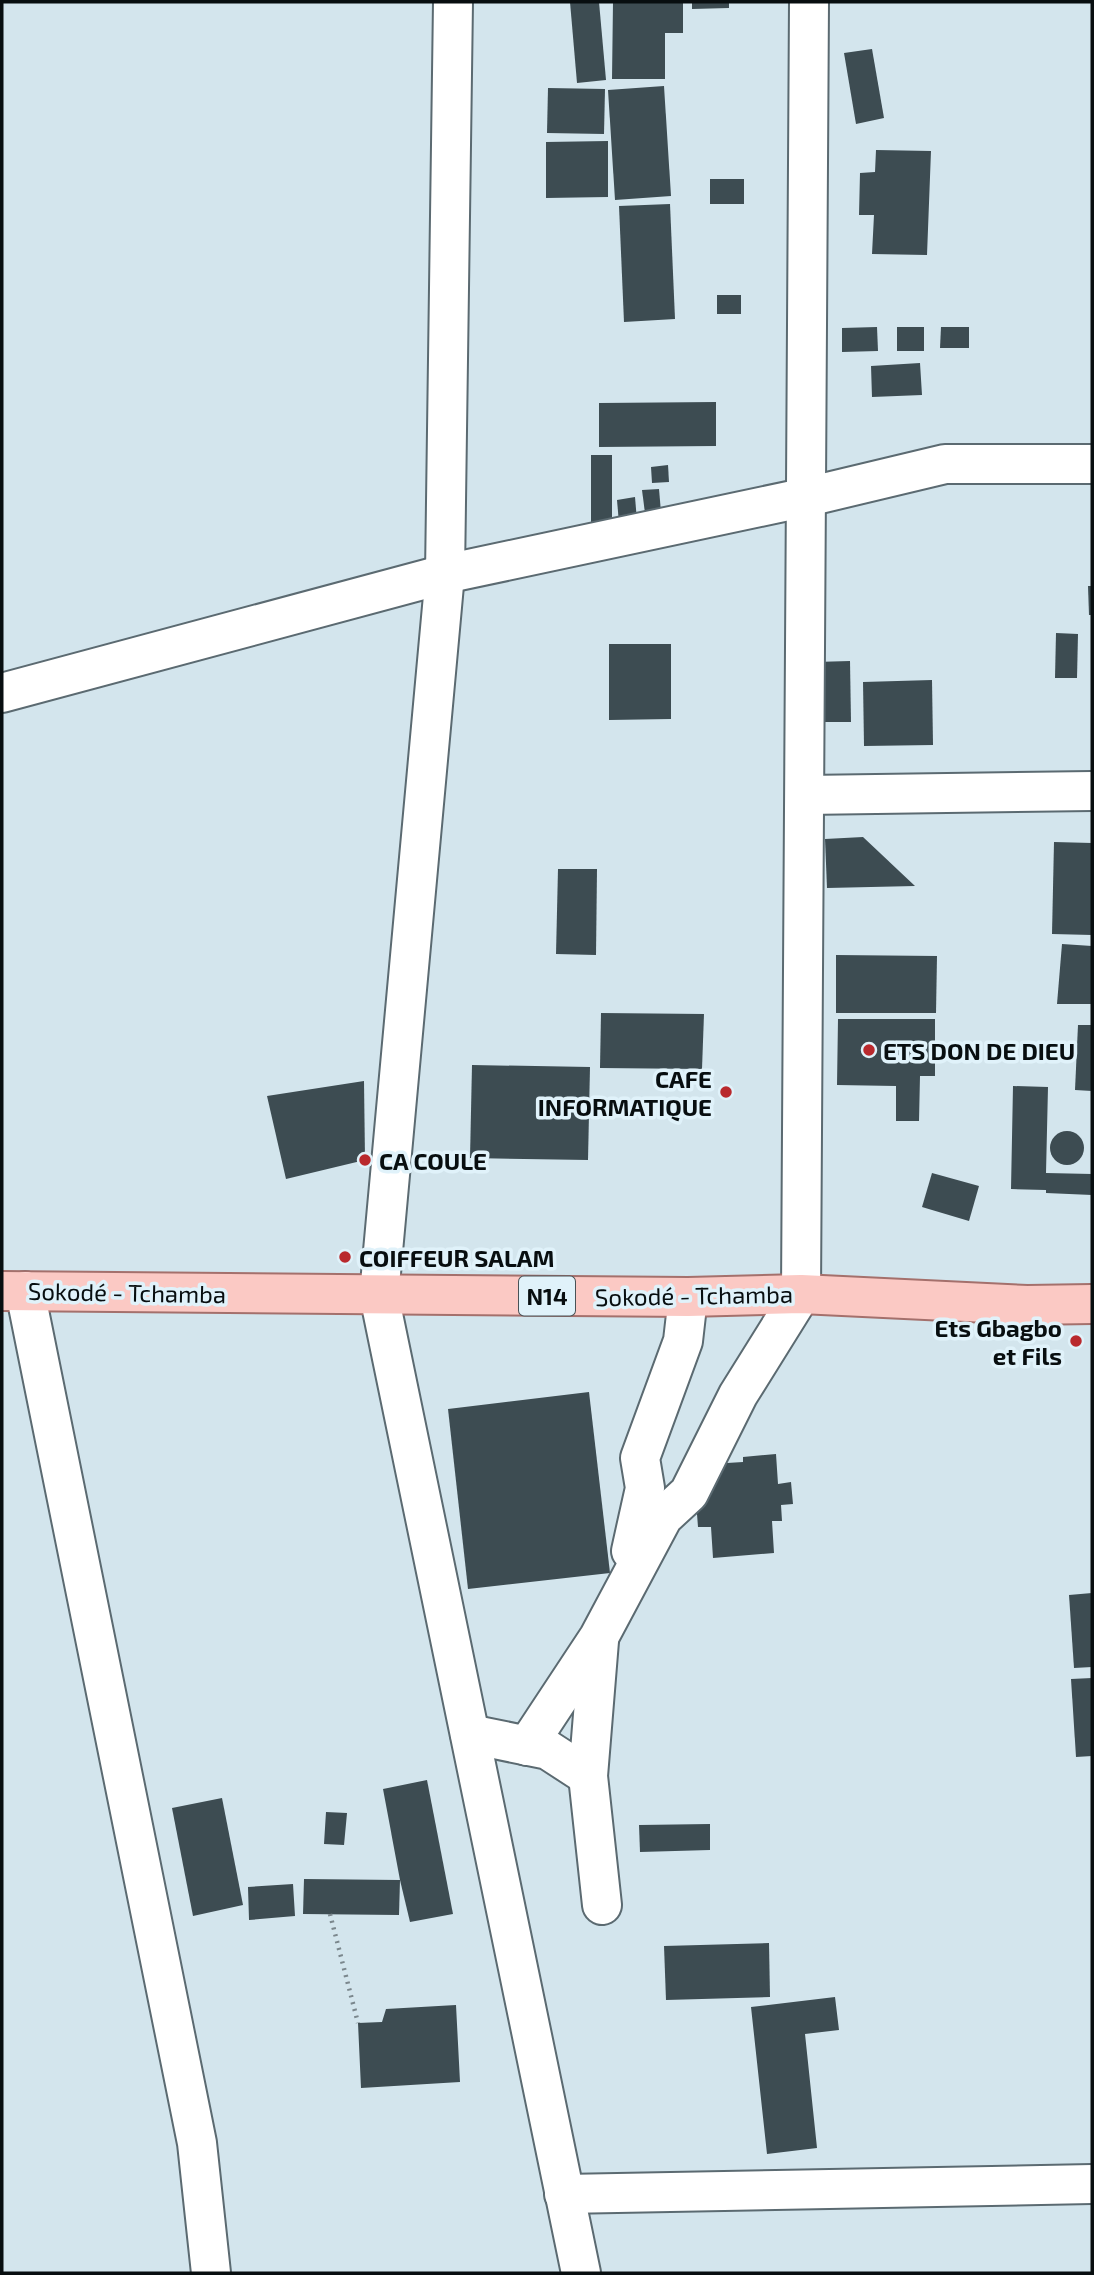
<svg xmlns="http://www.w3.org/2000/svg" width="1094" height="2275" viewBox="0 0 1094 2275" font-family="'Exo 2',sans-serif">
<rect width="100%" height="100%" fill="#d3e5ed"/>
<g fill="#3d4c52">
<polygon points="570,2 599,2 606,80 577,83"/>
<polygon points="613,2 683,2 683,33 665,33 665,79 612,79"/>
<polygon points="692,2 729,2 729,8 692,9"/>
<polygon points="872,49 884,118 856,124 844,53"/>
<polygon points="664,86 671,196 615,200 608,90"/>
<polygon points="548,88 605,89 604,134 547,133"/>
<polygon points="608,141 608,197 546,198 546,142"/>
<polygon points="876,150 931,151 927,255 872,254 874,215 859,215 860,173 875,172"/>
<rect x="710" y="179" width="34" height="25"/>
<polygon points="670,204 675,319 624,322 619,206"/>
<rect x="717" y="295" width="24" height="19"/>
<polygon points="877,327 878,351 842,352 842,328"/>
<rect x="897" y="327" width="27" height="24"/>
<polygon points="941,327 969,327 969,348 940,348"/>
<polygon points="920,363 922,395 872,397 871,366"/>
<polygon points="716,402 716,446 599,447 599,403"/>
<polygon points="591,455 612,455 612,521 591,522"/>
<polygon points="668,465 669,482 652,483 651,467"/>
<polygon points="659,489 661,512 645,513 642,490"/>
<polygon points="635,497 637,521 619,523 617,500"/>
<polygon points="1088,586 1092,586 1092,615 1089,615"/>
<polygon points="1056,633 1078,634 1077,678 1055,678"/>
<polygon points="609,644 671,644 671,719 609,720"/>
<polygon points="850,661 851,722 817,722 815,662"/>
<polygon points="932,680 933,745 864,746 863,682"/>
<polygon points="863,837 915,886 827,888 825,839"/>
<polygon points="1054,842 1092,843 1092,935 1052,934"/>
<polygon points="558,869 597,869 596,955 556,954"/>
<polygon points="1062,944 1092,946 1092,1004 1057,1004"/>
<polygon points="836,955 937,956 936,1013 836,1013"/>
<polygon points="601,1013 704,1014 702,1069 600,1068"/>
<polygon points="838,1019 935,1019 935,1076 920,1076 919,1121 896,1121 896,1086 837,1085"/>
<polygon points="1078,1025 1092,1025 1092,1091 1075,1090"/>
<polygon points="472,1065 590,1067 588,1160 470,1158"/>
<polygon points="364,1081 365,1160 286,1179 267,1096"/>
<polygon points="1013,1086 1048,1087 1046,1173 1092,1174 1092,1195 1046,1193 1046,1190 1011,1189"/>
<circle cx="1067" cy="1148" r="17"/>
<polygon points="932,1173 979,1186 969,1221 922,1207"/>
<polygon points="589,1392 610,1573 468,1589 448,1409"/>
<polygon points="776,1454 778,1484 791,1482 793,1504 781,1505 782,1521 772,1521 774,1553 713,1558 711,1527 698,1527 696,1501 711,1464 743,1462 743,1457"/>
<polygon points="1092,1593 1092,1667 1074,1668 1069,1595"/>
<polygon points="1092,1678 1092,1756 1076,1757 1071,1679"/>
<polygon points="427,1780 453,1914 410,1922 400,1880 383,1789"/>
<polygon points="222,1798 243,1905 193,1916 172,1808"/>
<polygon points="326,1812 347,1813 344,1845 324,1844"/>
<polygon points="710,1824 710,1850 640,1852 639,1825"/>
<polygon points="304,1879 400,1880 399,1915 303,1914"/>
<polygon points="293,1884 295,1916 249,1920 248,1887"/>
<polygon points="769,1943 770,1997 666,2000 664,1946"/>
<polygon points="835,1997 839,2030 805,2034 817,2148 767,2154 751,2007"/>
<polygon points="456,2005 460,2082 361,2088 358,2023 382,2022 386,2009"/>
</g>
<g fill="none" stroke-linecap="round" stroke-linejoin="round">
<g stroke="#5b6a71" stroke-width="42">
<g id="minor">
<polyline points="453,2 445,574 379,1295 581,2273"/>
<polyline points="2,693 445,574 807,497 945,464 1092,464"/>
<polyline points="805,795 1092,791"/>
<polyline points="25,1291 197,2143 211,2273"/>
<polyline points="631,1551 645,1488 640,1458 683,1341 688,1297"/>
<polyline points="599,1641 588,1776 602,1905"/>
<polyline points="470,1734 548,1750 588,1776"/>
<polyline points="527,1746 599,1637 663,1517 689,1493 738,1395 801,1294 809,2"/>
<polyline points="564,2194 1092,2184"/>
</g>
</g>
<g stroke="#a4706c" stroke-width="42">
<polyline id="major" points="2,1291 688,1297 801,1294 1027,1305 1092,1304"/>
</g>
<polyline stroke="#7b878d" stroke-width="4.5" stroke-dasharray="2 5" stroke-linecap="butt" points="330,1914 358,2023"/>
<use href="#minor" stroke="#fff" stroke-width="38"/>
<use href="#major" stroke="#fbc9c4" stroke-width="38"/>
</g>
<g fill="#b9292d" stroke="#e0f2fa" stroke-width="2.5">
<circle cx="869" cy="1050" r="7"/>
<circle cx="726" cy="1092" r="7"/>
<circle cx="365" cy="1160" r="7"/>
<circle cx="345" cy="1257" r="7"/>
<circle cx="1076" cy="1341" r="7"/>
</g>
<g text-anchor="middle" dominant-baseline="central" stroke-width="7" stroke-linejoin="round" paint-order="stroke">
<rect fill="#e0f2fa" stroke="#495256" stroke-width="2" x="519" y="1276.5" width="56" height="39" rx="5"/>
<g font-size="23" font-weight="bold" fill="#080e10">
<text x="547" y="1296">N14</text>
</g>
<g font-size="24" font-weight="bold" fill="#080e10" stroke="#e0f2fa" text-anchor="start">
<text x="883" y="1050">ETS DON DE DIEU</text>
<text x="712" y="1078" text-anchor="end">CAFE<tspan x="712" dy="28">INFORMATIQUE</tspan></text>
<text x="379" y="1160">CA COULE</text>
<text x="359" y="1257">COIFFEUR SALAM</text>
<text x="1062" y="1327" text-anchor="end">Ets Gbagbo<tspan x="1062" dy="28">et Fils</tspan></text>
</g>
<g font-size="24" fill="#080e10" stroke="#e0f2fa">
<text transform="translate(127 1292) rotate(1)">Sokodé - Tchamba</text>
<text transform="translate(694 1295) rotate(-1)">Sokodé - Tchamba</text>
</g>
</g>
<rect width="1094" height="2275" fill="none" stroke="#080e10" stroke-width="7"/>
</svg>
